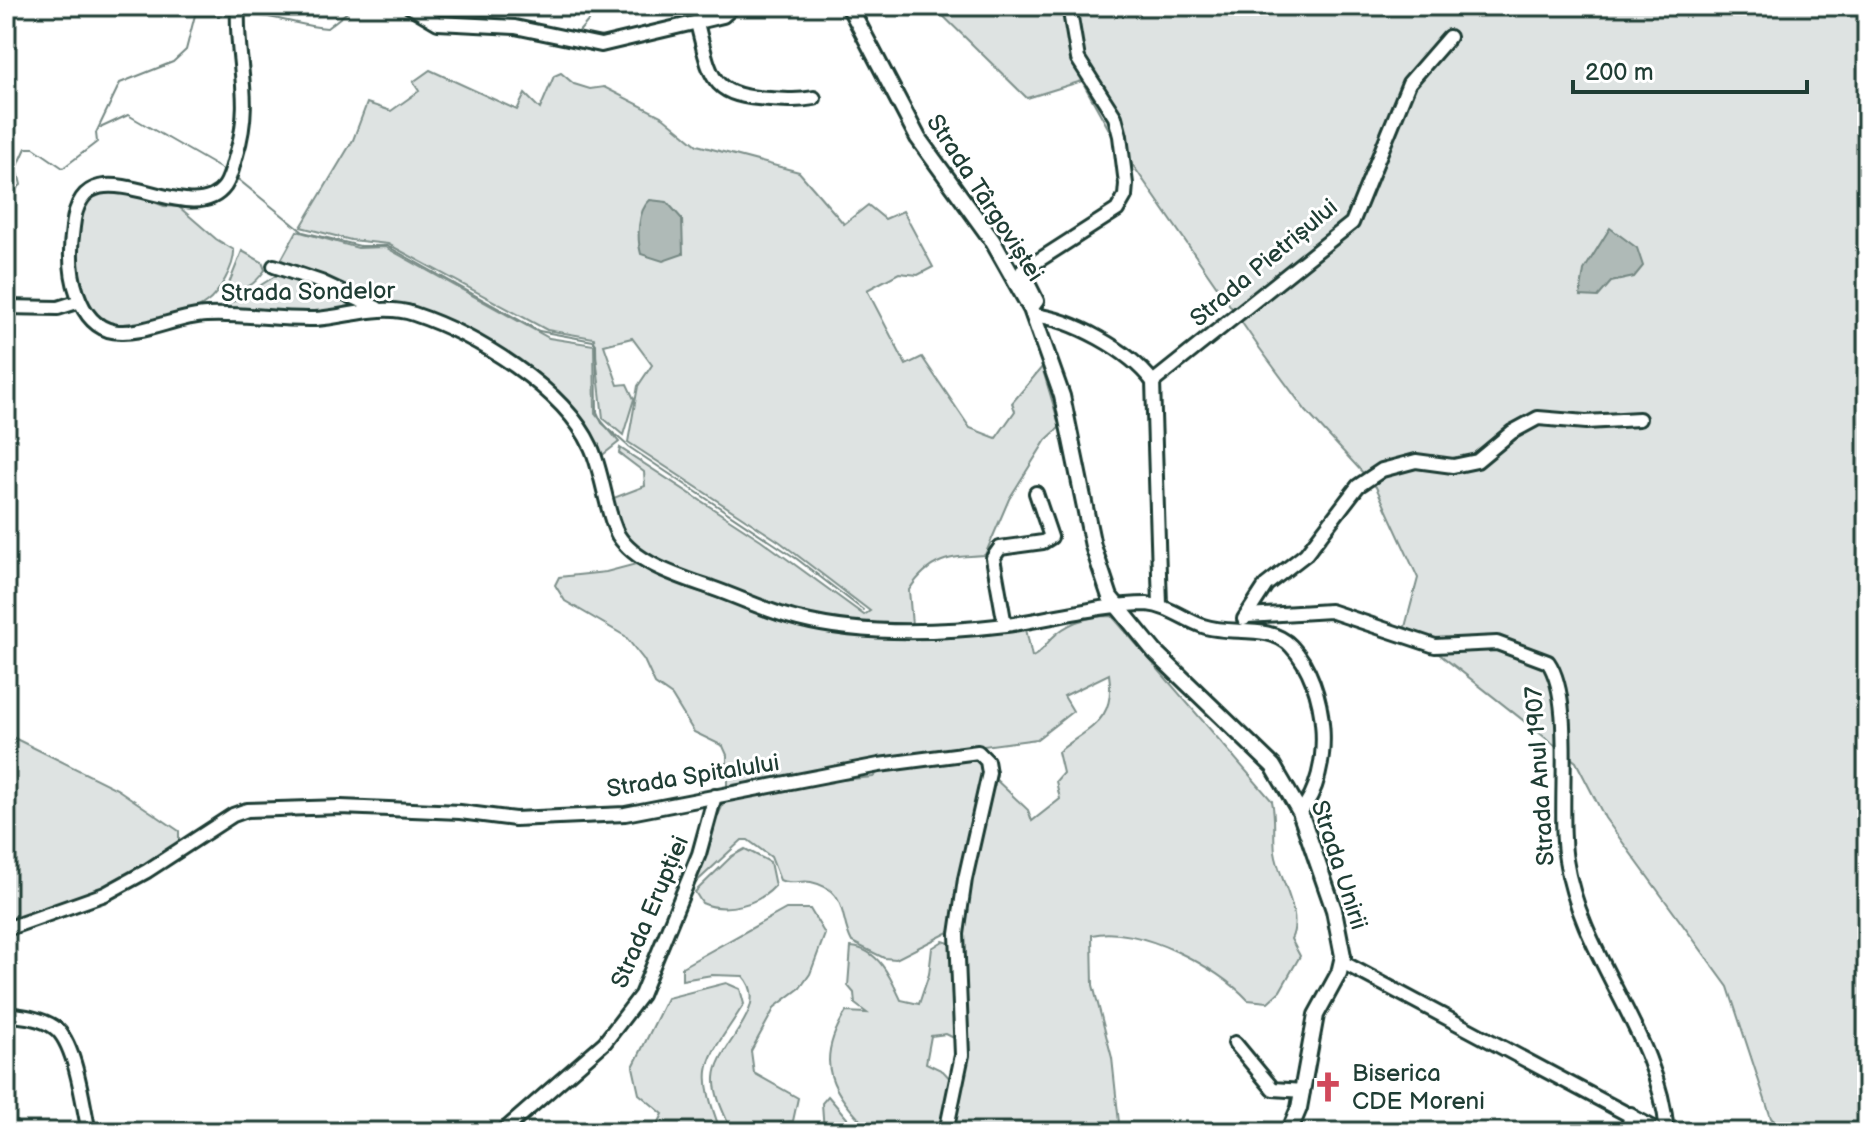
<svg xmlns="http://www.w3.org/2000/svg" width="1873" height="1138" viewBox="0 0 1873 1138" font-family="'Balsamiq Sans',sans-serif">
<rect width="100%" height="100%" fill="#fff"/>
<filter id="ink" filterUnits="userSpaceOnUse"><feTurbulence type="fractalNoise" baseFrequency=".0125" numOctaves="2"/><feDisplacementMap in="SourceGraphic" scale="16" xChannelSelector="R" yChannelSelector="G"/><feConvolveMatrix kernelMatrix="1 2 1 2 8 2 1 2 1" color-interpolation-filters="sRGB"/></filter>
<g filter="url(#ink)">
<g fill="#dee3e2" stroke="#7e908b" stroke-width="2">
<polygon points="933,6 1867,6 1867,1132 1785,1132 1771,1118 1728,987 1605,818 1576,762 1405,627 1418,578 1376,487 1306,411 1258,346 1112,135 1082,81 1027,98"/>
<path d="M430,70l87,40 8,-16 15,15 14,-33 7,-3 13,11 16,5 14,-2 59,30 34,28 102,27 45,52 24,-19 17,14 18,-8 30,56 -15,8 -19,-2 -32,17 39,75 16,-8 48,71 26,10 19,-27 -3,-8 30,-36 18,60 -14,13 -37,59 -24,56c-36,2 -55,3 -76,35l3,35 -32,2 -95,-14 -80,-33 -66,-29 -18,-20 -10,-32 34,-13 -1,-14 -25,-19 1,-5 141,92 103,75 6,-4 -90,-69 -152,-100 10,-56 14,-21 -20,-27 -28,7 14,40 9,-1 7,15 -11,36 -20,-17 -9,-80 -47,-8 -159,-86 -37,-4 -50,-13 52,-87 14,-37 24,8 28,-20 -6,-9z"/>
<path d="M104,190h18l42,16 15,1 37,32 18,11c1,15 -15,44 -28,53 -22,17 -89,37 -111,13 -21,-24 -18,-73 -16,-102l12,-17z"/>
<polygon points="297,231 358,248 385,247 549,338 594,345 595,413 619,442 600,457 569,405 500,355 280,262"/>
<path d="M242,251l20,11 3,8c-10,14 -20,23 -37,16z"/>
<polygon points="277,275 305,280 351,302 355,308 320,316 221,312 223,303 235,301"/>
<path d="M636,564l56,25 90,32 53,13 144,2 47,-7 6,28c10,-4 12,-11 19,-18 17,-18 38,-23 61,-23l160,185c4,18 1,34 3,51 3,26 29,62 16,87l9,17 -20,35 -12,11 -20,-2c-30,-33 -111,-76 -156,-65l1,50 19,73 8,74h-168l13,-79 -5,-120 5,-9 1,-36 27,-111 35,33 4,11 28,-22 -4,-18 7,-8 -5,-21c32,-26 58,-30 51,-78l-45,22 9,15 -36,28 -129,17 -176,32 -5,-2v-31l-4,-9 -29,-14 -22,-36 -17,-12 -11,-24 -19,-24 -60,-35 -10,-16 4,-8 47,-5z"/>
<polygon points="6,734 117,789 179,831 179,845 104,891 6,925"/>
<path d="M980,758l6,12 -33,160 -57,29 -12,-1 -32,-16c-13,-23 -3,-52 -41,-60 -10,-2 -21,3 -31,-2l-9,-23 -23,-17h-6l-50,46 -1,-5c6,-14 31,-79 36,-83l81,-15 65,-6 11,-10z"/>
<path d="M745,849l25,13 5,24c-17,19 -50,27 -73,17l-7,-11 37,-36z"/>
<path d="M786,909h24l15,25 -15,40 -10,14 -25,19 -24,44 3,22 44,25 -5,23 -11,1 -10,10h-40c-7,-17 -18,-36 -17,-54 1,-34 58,-69 28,-102l-31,-1 -30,5v-13z"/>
<path d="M943,941l9,3 4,95 -10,-5 -15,2 -5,27 17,8 11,12 -12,42h-11l-1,7h-58c-41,-40 -59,-69 -26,-120l21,1 -12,-9 -1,-11 -6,-7 3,-39c28,2 40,31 50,53l18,4 10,-30 3,-26z"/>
<path d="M726,983l14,6 4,15c-37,59 -50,58 -23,128h-67l9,-18 -24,-20 -6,-27 34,-69z"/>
<polygon points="828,1096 856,1129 860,1132 824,1132 822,1103"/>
</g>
<g fill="#afbab7" stroke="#758883" stroke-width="2">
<path d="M650,200l17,2 15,17 1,35 -20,7 -22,-7c-4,-15 -4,-43 9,-54z"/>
<polygon points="1610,228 1637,248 1643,266 1634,277 1611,282 1598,297 1580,296 1584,270"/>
</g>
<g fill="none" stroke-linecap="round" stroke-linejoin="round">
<g stroke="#758883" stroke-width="2">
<polyline points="390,6 403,8"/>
<polyline points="436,6 542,27"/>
<path d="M242,15c31,-1 55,11 85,13l23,-18 17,-4"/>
<polyline points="576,35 589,20 590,6"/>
<polyline points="100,128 128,115 225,171"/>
<polyline points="234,176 303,232 360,246 387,246 539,331 593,341 596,344 597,412 602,423 629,447 797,559 863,610"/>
<polyline points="6,197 21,185 17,168 26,148 34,148 63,168 97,142 96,133 120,83 173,62 186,50 195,15 232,15"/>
</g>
<g stroke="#1f3d34" stroke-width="18">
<g id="minor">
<path d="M238,6c-3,57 16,91 -2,149 -3,10 -5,22 -11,31 -36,50 -143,-53 -152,41 -3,21 -3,47 4,66 24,71 82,24 129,22 36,-2 72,5 109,4 34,-2 65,-16 99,-5 60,20 150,74 177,133 12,26 15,66 27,88 18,29 63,42 94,53 29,10 56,24 86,31 66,17 141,14 208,6 47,-6 95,-21 141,-21 22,2 36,15 56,22 27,10 66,-3 88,20 37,39 44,126 9,166"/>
<polyline points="409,6 438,23 515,27 601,45 723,16 734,6"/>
<path d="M697,23c14,54 12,73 73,76 16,1 27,2 44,-1"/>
<polyline points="274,266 321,282 377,308"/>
<polyline points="6,307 58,308 80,301"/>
<polyline points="1031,309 1037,301 1022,271 1117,210 1125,196 1126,184 1120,136 1115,117 1078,59 1069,6"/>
<path d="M1033,315c39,4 96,35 120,67l7,223"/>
<polyline points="1153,382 1352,223 1409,83 1449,37"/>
<path d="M1247,616l83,-5 105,35 62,-3 51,19c27,39 9,147 18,198 15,97 93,173 101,272"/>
<polyline points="1244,619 1266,585 1306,554 1358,486 1382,470 1416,461 1453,466 1477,461 1512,432 1538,418 1586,422 1639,419"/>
<polyline points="1005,625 993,558 1000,548 1043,542 1051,537 1036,493"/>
<polyline points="6,929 105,894 147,871 233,815 247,810 341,807 460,812 515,819 625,814 879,765 978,752 987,761 989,773 965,879 957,934 962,1055 946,1132"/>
<polyline points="1342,962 1661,1132"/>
<path d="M6,1014c16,2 35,4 48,13 22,15 29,79 35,105"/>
<polyline points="1235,1043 1273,1089 1303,1091"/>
<polyline points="502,1132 605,1042 641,995 699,854 715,796"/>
<polyline points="1627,1132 1631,1114"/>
</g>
</g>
<g stroke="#1f3d34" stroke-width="20">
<polyline id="major" points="849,6 918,138 992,240 1031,309 1062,396 1093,546 1110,597 1155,652 1273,766 1300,812 1334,910 1343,956 1339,973 1316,1015 1299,1108 1289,1132"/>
</g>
<use href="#minor" stroke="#fff" stroke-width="12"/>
<use href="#major" stroke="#fff" stroke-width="14"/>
</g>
</g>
<defs>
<g id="church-bare" transform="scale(2.4)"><path d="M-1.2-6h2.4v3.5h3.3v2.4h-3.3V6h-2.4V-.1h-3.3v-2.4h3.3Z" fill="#d1495b" stroke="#fff" stroke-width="2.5" paint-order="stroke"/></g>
</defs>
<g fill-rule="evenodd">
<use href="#church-bare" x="1328" y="1087"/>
</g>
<g text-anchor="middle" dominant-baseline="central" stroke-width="6" stroke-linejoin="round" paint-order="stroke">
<g font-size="24" fill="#1f3d34" stroke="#fff">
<text transform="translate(985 198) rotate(57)">Strada Târgoviștei</text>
<text transform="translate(1264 263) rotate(-40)">Strada Pietrișului</text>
<text transform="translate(308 292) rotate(-1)">Strada Sondelor</text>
<text transform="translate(693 776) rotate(-9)">Strada Spitalului</text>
<text transform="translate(1540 776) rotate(-94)">Strada Anul 1907</text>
<text transform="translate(1339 865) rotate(72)">Strada Unirii</text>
<text transform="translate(650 912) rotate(-67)">Strada Erupției</text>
</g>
<g font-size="24" fill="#1f3d34" stroke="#fff" text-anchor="start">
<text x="1352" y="1073">Biserica<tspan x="1352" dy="28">CDE Moreni</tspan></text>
</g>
</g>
<rect width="1873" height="1138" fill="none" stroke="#fff" stroke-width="32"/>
<rect x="16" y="16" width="1841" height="1106" fill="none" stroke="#1f3d34" stroke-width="3" filter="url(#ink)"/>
<path d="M1573 80v12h234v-12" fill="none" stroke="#1f3d34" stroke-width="4"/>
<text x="1585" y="80" font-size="24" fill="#1f3d34" stroke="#ffffff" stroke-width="6" paint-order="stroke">200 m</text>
</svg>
